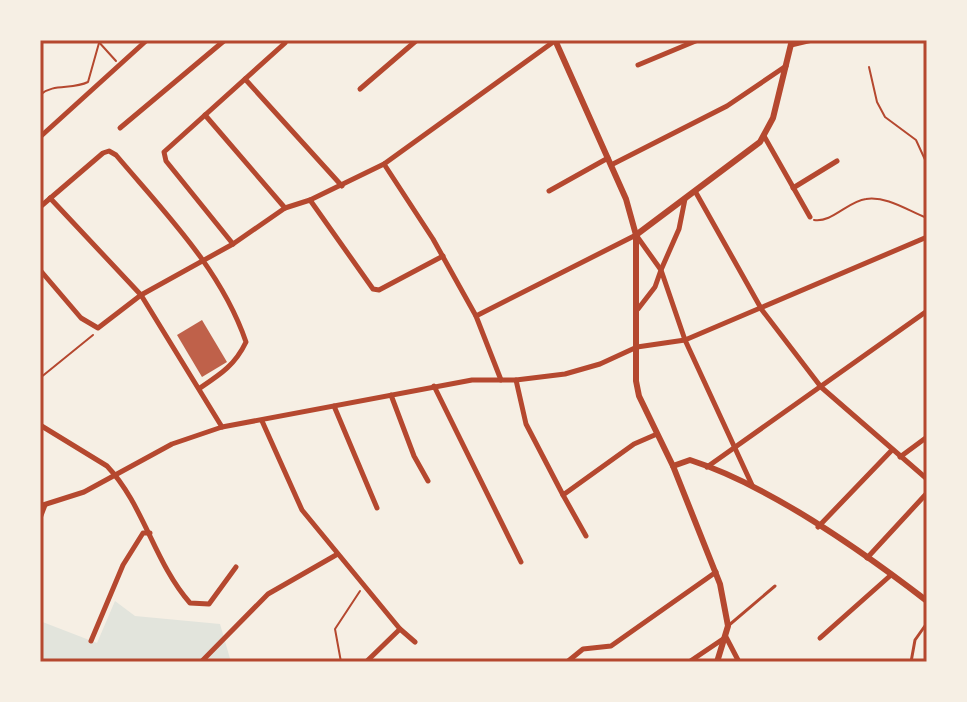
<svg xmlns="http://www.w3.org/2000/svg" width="967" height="702" viewBox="0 0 967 702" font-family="'PT Serif',serif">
<rect width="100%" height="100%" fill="#f6efe4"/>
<polygon fill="#e2e4dc" points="115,601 135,616 220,624 231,662 40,662 40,621 97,643"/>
<polygon fill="#bf614a" points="202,320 227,362 202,377 177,335"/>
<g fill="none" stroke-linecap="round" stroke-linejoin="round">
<g stroke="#b5482f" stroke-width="2">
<polyline points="97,40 116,61"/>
<polyline points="869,67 877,102 885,117 916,140 927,164"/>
<path d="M40,95c13,-12 32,-5 48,-13l11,-39"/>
<path d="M814,220c18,3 34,-19 52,-21 22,-3 42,12 61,19"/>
<polyline points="40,378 93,335"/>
<polyline points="341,662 335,629 360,591"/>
</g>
<g stroke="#b5482f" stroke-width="3">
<polyline points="728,626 775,586"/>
<polyline points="911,662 915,640 927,623"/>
</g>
<g stroke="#b5482f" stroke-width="5">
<polyline points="791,45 812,40"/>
<polyline points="638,65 698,40"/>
<polyline points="245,79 342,186"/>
<polyline points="360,89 417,40"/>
<polyline points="205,115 285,208"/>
<polyline points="120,128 225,40"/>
<polyline points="764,136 810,217"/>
<polyline points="40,137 147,40"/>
<polyline points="384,164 433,239 476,316"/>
<polyline points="611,165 727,106 786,66"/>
<polyline points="793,188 837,161"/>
<polyline points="549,191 608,158"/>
<polyline points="695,191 762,310 821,387 927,479"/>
<polyline points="50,198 141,295 222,427"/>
<polyline points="685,199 679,229 661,270 685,340 752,485"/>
<polyline points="310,200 384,164 556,40"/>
<path d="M40,207l63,-54 6,-2 7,4c49,58 105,114 130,187 -11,23 -25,32 -46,46"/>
<polyline points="233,244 166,161 164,152 285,43"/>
<polyline points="40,270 81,318 98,328 141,295 233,244 285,208 310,200 373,289 379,290 443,256"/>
<polyline points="501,380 476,316 636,235 661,270 655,287 638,309"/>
<polyline points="516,380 526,424 563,495 634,444 657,434"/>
<polyline points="434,386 521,562"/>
<polyline points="391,395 414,456 428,481"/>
<polyline points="334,406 377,508"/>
<polyline points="262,421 302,510 400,629 415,642"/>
<path d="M40,425l67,41c37,39 47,96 83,137l19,1 27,-37"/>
<polyline points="900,457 927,437"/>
<polyline points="707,467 927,311"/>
<polyline points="563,495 586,536"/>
<polyline points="40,506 84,492 172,444 222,427 472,380 516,380 565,374 600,364 637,347 685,340 927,237"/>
<polyline points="40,518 45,505"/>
<polyline points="818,527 892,450"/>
<polyline points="867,558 927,493"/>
<polyline points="820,638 891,575"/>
<polyline points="91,641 123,565 143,533 150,533"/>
<polyline points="201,662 268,594 336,555"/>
<polyline points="366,662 400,629"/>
<polyline points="567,662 583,649 611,646 716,572"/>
<polyline points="689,662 726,637 739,662"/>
</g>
<g stroke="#b5482f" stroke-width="6">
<polyline points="555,40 626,199 636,235 636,381 639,396 673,466 720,584 728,626 717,662"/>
<polyline points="636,235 760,142 773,118 792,40"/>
<path d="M673,466l17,-6c78,25 172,91 237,141"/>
</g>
</g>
<rect width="967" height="702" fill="none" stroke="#f6efe4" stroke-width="84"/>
<rect x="42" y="42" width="883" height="618" fill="none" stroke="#b5482f" stroke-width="3"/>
</svg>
